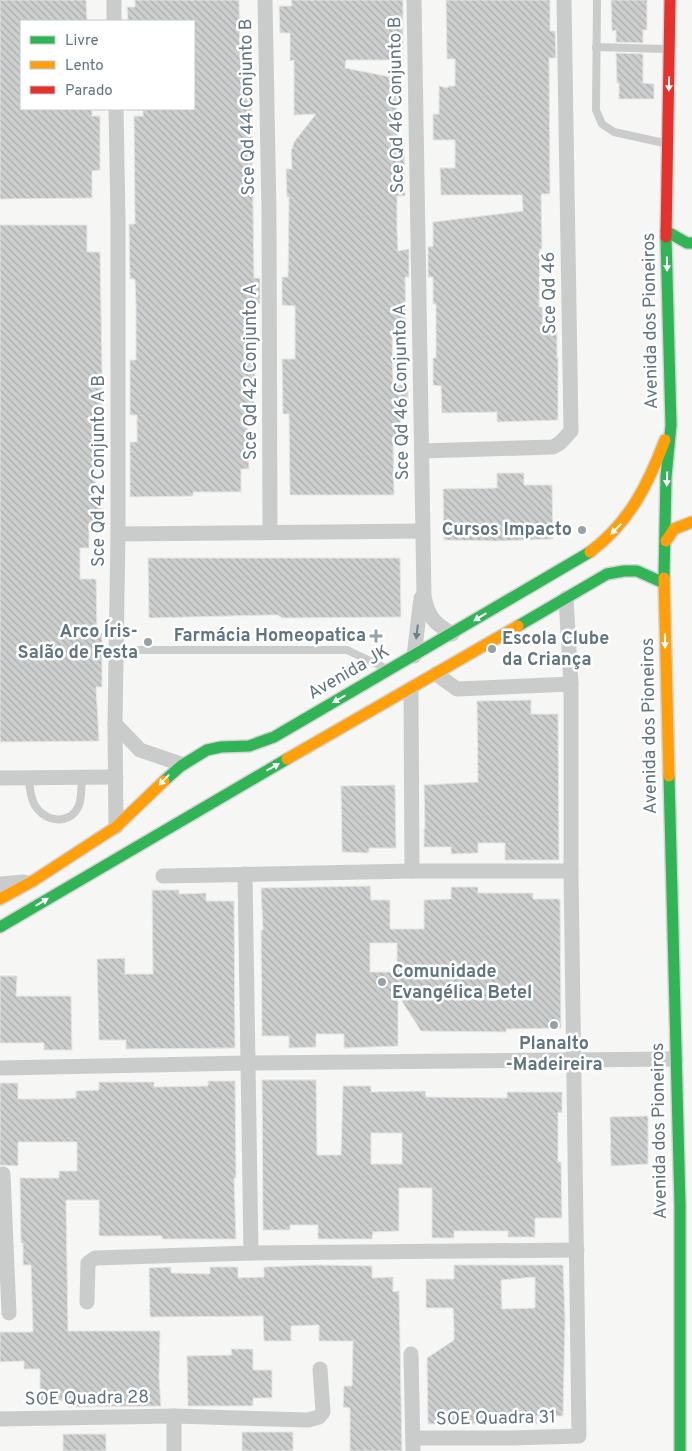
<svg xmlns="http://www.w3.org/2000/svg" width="692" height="1451" viewBox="0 0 692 1451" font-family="Overpass,sans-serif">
<defs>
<pattern id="building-back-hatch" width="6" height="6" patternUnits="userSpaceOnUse" patternTransform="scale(1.25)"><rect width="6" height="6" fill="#cdcfcf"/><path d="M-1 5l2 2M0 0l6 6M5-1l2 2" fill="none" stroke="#aaadad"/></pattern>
</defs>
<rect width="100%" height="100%" fill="#f6f6f4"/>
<g fill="url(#building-back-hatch)" stroke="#e5e5e4" fill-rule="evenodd">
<polygon points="0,0 86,0 87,21 21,21 21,109 92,109 92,116 100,116 100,170 92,171 92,198 0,199"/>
<polygon points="135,0 239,0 240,60 251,60 254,278 260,278 260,304 253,304 255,360 254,414 247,414 249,469 241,469 241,492 193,492 193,496 130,497 130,442 137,442 137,415 130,415 130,360 136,360 136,306 135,279 130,279 129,224 135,224 134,116 143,116 143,109 194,109 194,21 128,21 127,7 135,7"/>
<polygon points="291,0 403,0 403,60 346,60 345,68 396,78 398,141 404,141 405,196 397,196 397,229 398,251 409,249 409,277 405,277 406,331 392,331 393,385 408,385 408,413 400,412 401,440 393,440 394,495 290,495 289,414 283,414 282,359 295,359 295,306 282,305 282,277 288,277 289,197 287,197 286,169 292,169 291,152 294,142 316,114 294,115 294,60 290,61 290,33 280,33 279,6 292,6"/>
<polygon points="446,0 550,0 550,31 555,31 556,58 549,58 550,194 541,194 542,249 540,249 539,307 542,307 543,330 557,330 557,358 558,358 558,420 497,422 497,412 442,413 441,386 433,385 433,358 436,358 436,304 433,304 433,277 428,277 428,247 433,246 433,222 523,211 522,195 441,195 440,168 455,168 455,140 433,140 433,114 439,114 439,86 448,88 448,86 455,86 455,59 447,59"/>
<polygon points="611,0 647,0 647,30 643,30 643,43 616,42 616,30 612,31"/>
<polygon points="616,53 643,54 643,83 654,84 654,99 619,99 619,83 617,83"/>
<polygon points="0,225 87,225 87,252 100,252 103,427 94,415 96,499 104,511 104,524 89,523 89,548 80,548 80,579 96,579 97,633 102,633 102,687 96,687 99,741 0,742"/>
<polygon points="497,473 524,473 524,485 552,485 553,539 498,541 444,540 443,489 497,488"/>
<polygon points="148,558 400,558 401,617 282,618 278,615 270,615 149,618"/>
<polygon points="531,700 531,714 558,714 559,860 505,860 505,843 478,843 478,853 451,854 451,847 424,847 424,829 425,829 424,785 478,782 477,701"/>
<polygon points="395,785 396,848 369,848 369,852 367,853 342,852 341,786"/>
<path d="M370,886l1,14h19v29h34v-29l27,-1v-12h27v6h55v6h27l1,129 -55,1v3l-85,-1 -23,-36v51l-54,2v-14h-28v13l-27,1v-12h-27l-1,-106h2l-2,-42zM370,943h27v29h-27z"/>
<polygon points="152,890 179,890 179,894 206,893 206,901 234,901 235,1048 126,1049 126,1040 99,1040 97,959 125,958 125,974 153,974"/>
<polygon points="0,976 17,976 16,996 71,996 72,1050 44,1050 44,1043 0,1043"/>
<path d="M262,1080h54l1,75h24l2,-69h28v6l54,-1 1,6 81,1v-6h55v21l-4,-1v50h3l1,56h-27v19h-27v-6h-54v7h-22v-50h-33v43l-26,1 -1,7h-54v-14h-28v5h-27zM371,1133h31v31h-31z"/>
<polygon points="208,1081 235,1081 236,1178 234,1178 236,1239 162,1239 162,1236 99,1236 99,1200 66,1200 68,1331 160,1331 159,1378 161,1406 68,1407 68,1401 40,1401 40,1369 24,1369 24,1361 0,1362 0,1332 33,1332 31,1265 23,1265 23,1243 21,1243 20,1178 59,1178 59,1171 77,1171 77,1142 18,1142 18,1166 0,1165 0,1083 18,1083 18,1099 53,1099 76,1098 76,1091 99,1090 99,1082 154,1082 154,1087 208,1086"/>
<polygon points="648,1116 648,1164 611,1166 610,1117"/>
<polygon points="317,1265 372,1266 372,1278 393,1277 393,1292 399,1291 402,1451 350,1451 350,1408 343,1407 344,1386 352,1386 353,1341 319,1341 319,1325 291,1326 291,1341 264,1341 263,1316 150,1317 149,1268 171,1267 171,1273 210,1274 210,1267 238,1267 238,1278 264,1277 264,1267"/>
<path d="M454,1265h109l2,54 -2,97h-27l1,8h-109l-1,-66 27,-18v-12l-1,-20h-27v-29h28zM535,1277v31l-33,1 -1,-29z"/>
<polygon points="231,1349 253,1349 253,1370 272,1370 272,1398 253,1398 253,1406 188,1406 187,1356 232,1355"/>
<rect x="242" y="1432" width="51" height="19"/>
<rect x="63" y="1434" width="43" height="17"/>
</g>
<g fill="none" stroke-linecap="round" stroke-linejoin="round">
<g stroke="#d3d4d4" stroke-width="14">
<g id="fast">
<polyline points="666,231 687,243 692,243"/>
<polyline points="664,578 666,477 671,425 666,237"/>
<polyline points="518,626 607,574 624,571 637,571 664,583"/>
<polyline points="669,776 680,1205 680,1451"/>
<polyline points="164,781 181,766 207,750 221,747 249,746 274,737 590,552"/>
<polyline points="0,927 287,759"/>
</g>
</g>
<g stroke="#d3d4d4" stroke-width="14">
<g id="slow">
<polyline points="666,541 674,529 692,522"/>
<path d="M590,552c39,-29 58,-67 75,-112"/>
<polyline points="664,578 669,776"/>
<polyline points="287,759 518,626"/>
<polyline points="0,899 33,881 116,827 164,781"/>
</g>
</g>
<g stroke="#d3d4d4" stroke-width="14">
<polyline id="jam" points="666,237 670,0"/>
</g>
<g stroke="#cacccc" stroke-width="8">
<polyline points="597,0 596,110 602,124 614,132 664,143"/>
<polyline points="596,47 665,49"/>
<polyline points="116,650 347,650 385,668"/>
<path d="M28,778c2,7 2,16 5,23 7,20 37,27 46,4 3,-8 2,-19 3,-28"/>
</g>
<g stroke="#cacccc" stroke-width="15">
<polyline points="114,0 114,21"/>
<polyline points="265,0 269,213 270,532"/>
<path d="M414,0l10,596c4,21 10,27 28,38"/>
<polyline points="422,451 553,447 560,443 571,431 564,0"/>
<polyline points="118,534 422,531"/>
<polyline points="566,598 571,684"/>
<polyline points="414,656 421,598"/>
<polyline points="411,689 412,871 571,871"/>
<polyline points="115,724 140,750 181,764"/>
<polyline points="0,778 116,777"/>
<polyline points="116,827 115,724 118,534 118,218 116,109"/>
<polyline points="245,874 251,1253"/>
<polyline points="163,876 412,871"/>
<polyline points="0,884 24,882"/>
<polyline points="0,1068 248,1063 676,1059"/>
<polyline points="3,1174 9,1313"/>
<polyline points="87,1302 88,1263 95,1258 251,1253 577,1250"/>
<polyline points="411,1354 413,1451"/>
<polyline points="0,1419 174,1416 308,1420 319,1417 323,1412 320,1369"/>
<polyline points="413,1438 511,1438 579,1436 571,871 571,684 457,689 436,674"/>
<polyline points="174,1451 174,1416"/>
</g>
<use href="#fast" stroke="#30b455" stroke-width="11"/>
<use href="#slow" stroke="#ff9f0a" stroke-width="11"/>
<use href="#jam" stroke="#e5322d" stroke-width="11"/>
</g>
<defs><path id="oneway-solid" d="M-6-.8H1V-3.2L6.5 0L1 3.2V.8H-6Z" transform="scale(1.25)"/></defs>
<g fill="#fff">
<use href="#oneway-solid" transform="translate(669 84) rotate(91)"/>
<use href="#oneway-solid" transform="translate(667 264) rotate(89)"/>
<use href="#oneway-solid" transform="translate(667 479) rotate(92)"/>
<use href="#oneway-solid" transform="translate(616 529) rotate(135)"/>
<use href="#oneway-solid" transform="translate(480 617) rotate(149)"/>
<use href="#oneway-solid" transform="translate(665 641) rotate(89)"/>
<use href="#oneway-solid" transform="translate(339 699) rotate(150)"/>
<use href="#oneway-solid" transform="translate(273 767) rotate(-29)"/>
<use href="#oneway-solid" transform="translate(164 780) rotate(134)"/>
<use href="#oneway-solid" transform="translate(42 902) rotate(-31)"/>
</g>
<use fill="#6c7e88" href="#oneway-solid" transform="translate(417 632) rotate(97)"/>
<g fill="#95a2a9" stroke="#fff" stroke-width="2">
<circle cx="582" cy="530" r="5"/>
<path d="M373.5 628.5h5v5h5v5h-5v5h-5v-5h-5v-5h5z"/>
<circle cx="148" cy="642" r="5"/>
<circle cx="492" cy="649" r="5"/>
<circle cx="382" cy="982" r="5"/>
<circle cx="554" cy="1025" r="5"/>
</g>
<g text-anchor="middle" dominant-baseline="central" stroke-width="5" stroke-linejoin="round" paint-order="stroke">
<g font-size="18" fill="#617580" stroke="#fff">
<text transform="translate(397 105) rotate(-91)">Sce Qd 46 Conjunto B</text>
<text transform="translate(248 107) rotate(-91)">Sce Qd 44 Conjunto B</text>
<text transform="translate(550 293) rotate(-91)">Sce Qd 46</text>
<text transform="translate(651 321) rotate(-91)">Avenida dos Pioneiros</text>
<text transform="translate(251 372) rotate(-90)">Sce Qd 42 Conjunto A</text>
<text transform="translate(402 392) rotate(-91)">Sce Qd 46 Conjunto A</text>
<text transform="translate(99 471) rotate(-90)">Sce Qd 42 Conjunto A B</text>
<text transform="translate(349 673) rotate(-30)">Avenida JK</text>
<text transform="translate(650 726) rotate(-91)">Avenida dos Pioneiros</text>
<text transform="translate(660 1131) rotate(-91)">Avenida dos Pioneiros</text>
<text transform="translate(87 1399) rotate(-1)">SOE Quadra 28</text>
<text transform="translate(496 1419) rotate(-1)">SOE Quadra 31</text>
</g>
<g font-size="18" font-weight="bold" fill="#617580" stroke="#fff" text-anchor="end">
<text x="572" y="530">Cursos Impacto</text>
<text x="138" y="632">Arco Íris-<tspan x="138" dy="21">Salão de Festa</tspan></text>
<text x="366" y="636">Farmácia Homeopatica</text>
<text x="502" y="639" text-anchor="start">Escola Clube<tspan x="502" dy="21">da Criança</tspan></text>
<text x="392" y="972" text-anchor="start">Comunidade<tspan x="392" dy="21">Evangélica Betel</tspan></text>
<text x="554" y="1044" text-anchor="middle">Planalto<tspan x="554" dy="21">-Madeireira</tspan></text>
</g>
</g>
<rect x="20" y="20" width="175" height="90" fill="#ffffff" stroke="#c0c8cc"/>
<rect x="30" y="36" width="25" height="8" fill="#30b455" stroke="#c0c8cc"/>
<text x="65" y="45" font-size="15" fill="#617580">Livre</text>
<rect x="30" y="61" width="25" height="8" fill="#ff9f0a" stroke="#c0c8cc"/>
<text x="65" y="70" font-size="15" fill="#617580">Lento</text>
<rect x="30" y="86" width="25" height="8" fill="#e5322d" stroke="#c0c8cc"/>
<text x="65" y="95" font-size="15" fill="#617580">Parado</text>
</svg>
